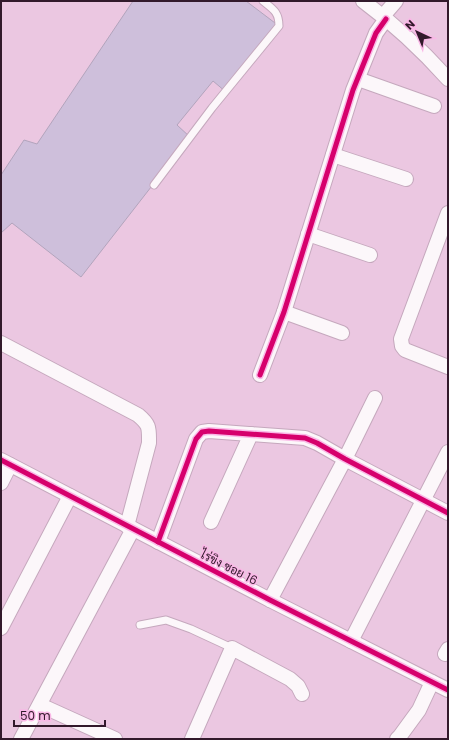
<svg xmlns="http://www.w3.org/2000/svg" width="449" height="740" viewBox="0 0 449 740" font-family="Poppins,Sarabun,sans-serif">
<rect width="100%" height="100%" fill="#ebc7e1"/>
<polygon fill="#cebfdb" stroke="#b2a4bc" points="133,1 246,1 279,26 226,92 213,81 177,125 190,137 81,277 12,223 1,233 1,175 24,140 37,144"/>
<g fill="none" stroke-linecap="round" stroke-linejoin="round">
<g stroke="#c5a8bd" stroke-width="9">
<g id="service">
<path d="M154,185l58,-77 67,-82c0,-14 -6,-17 -16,-25"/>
<polyline points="140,625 166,620 191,629 232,648"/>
</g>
</g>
<g stroke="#c5a8bd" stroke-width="16">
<g id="minor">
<path d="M363,1c31,23 59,49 85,78"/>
<polyline points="383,16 396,1"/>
<polyline points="358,79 434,106"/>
<polyline points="333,155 406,179"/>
<polyline points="448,213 401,339 402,346 405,350 448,367"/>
<polyline points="308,234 370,255"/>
<polyline points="284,312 342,333"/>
<path d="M1,343l137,72c12,10 11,13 11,28l-22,83"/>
<polyline points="260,375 284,312 353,90 376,33 386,19"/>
<polyline points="1,460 270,600 448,690"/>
<polyline points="1,483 10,465"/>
<polyline points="211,522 251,434"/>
<polyline points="158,542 196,439 202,432 209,431 305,438 317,443 345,459 448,513"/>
<polyline points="270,600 345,459 375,398"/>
<polyline points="1,628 70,496"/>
<polyline points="351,641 448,452"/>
<polyline points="445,654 448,649"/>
<polyline points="40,705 115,739"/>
<polyline points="21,739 133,529"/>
<polyline points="192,739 232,648 290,679 298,686 302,694"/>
<polyline points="397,739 400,736 419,710 432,682"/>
</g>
</g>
<use href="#service" stroke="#fcf7fa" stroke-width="7"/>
<use href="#minor" stroke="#fcf7fa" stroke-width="14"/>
<g stroke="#fab8e7" stroke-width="8">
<g id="cycleway">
<polyline points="260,375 284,312 353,90 376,33 386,19"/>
<polyline points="1,460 270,600 448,690"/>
<polyline points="158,542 196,439 202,432 209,431 305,438 317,443 345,459 448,513"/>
</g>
</g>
<use href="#cycleway" stroke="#d6006c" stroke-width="5"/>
</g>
<g text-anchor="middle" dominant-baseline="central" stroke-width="3" stroke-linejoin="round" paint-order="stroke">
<g font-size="12" fill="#32192b" stroke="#fab8e7">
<text transform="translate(229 567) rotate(27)">ไร่ขิง ซอย 16</text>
</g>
</g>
<rect width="449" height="740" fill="none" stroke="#32192b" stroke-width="4"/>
<g transform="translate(417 32) rotate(316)" stroke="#fab8e7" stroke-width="3" paint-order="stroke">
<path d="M0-3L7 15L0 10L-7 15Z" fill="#32192b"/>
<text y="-6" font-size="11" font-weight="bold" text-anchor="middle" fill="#32192b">N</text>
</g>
<path d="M14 720v6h91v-6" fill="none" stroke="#32192b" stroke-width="2"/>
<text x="20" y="720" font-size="12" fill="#32192b" stroke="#fab8e7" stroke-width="3" paint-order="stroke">50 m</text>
</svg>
